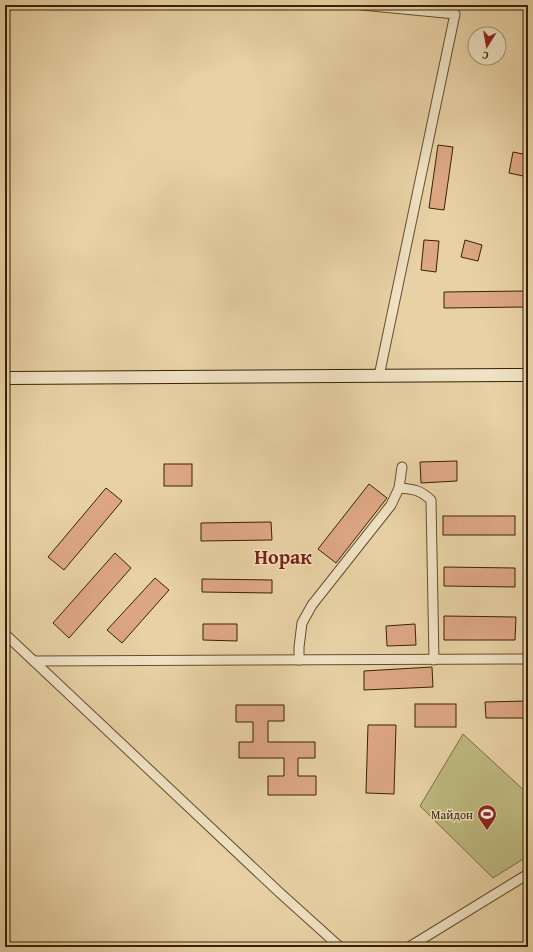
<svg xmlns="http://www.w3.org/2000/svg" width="533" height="952" viewBox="0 0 533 952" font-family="'Gentium Book Plus',serif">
<rect width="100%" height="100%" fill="#e8d2a5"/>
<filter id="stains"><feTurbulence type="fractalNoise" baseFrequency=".005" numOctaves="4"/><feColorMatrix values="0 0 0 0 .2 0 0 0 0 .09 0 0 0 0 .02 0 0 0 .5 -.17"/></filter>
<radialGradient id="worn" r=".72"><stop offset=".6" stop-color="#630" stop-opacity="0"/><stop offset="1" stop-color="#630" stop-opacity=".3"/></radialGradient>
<polygon fill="#beba81" stroke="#7a6e44" points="463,734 528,794 528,856 493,878 420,806"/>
<g fill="#dea784" stroke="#372207">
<polygon points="438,145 453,147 444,210 429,208"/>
<polygon points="513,152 528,155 528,177 509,173"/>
<polygon points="424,240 439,241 436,272 421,270"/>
<polygon points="465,240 482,245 478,261 461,257"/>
<polygon points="525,291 525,307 444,308 444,292"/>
<polygon points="457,461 457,481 421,483 420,462"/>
<rect x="164" y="464" width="28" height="22"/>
<polygon points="369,484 387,498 336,563 318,549"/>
<polygon points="106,488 122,501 64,570 48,557"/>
<rect x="443" y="516" width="72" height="19"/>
<polygon points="271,522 272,540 201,541 201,523"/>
<polygon points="115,553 131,568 69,638 53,623"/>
<polygon points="444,567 515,568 515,587 444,586"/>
<polygon points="155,578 169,590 122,643 107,630"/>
<polygon points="202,579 272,580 272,593 202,592"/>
<polygon points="444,616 516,617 515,640 444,640"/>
<polygon points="203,624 237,624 237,641 203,640"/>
<polygon points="415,624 416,645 387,646 386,626"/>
<polygon points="432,667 433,687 364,690 364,671"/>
<polygon points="528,701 528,718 486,718 485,702"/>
<rect x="415" y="704" width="41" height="23"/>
<polygon points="236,705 284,705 284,721 268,721 268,742 315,742 315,758 298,758 298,776 316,776 316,795 268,795 268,776 284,776 284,758 239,758 239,742 253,742 253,722 236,722"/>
<polygon points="368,725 396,725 394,794 366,793"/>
</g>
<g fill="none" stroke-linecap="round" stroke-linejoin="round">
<g stroke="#634e2e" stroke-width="11">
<g id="minor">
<polyline points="362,5 455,14 379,376"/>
<path d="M399,488c15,1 21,2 32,12l3,160"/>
<polyline points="5,634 279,892 340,947"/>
<polyline points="299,660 299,647 302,623 312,605 391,505 399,488 402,467"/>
<polyline points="34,661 528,659"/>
<polyline points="409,947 528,874"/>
</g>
</g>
<g stroke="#372207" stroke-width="14">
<polyline id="secondary" points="5,378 528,375"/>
</g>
<use href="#minor" stroke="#f0e2c4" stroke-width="9"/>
<use href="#secondary" stroke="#f0e2c4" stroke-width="12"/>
</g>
<defs>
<g id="stadium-pin" transform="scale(1)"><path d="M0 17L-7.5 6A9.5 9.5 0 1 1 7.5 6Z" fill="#8f2418" stroke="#f0e2c4"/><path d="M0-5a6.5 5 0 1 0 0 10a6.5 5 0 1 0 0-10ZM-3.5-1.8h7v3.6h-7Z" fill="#fff"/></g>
</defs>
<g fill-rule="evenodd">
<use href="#stadium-pin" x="487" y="814"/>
</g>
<g text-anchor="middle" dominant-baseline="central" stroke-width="3" stroke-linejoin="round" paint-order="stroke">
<g font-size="12" fill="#372207" stroke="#f0e2c4" text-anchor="end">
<text x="473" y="814">Майдон</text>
</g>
<g font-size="20" font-weight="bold" fill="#7a1f14" stroke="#f0e2c4">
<text x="283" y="556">Норак</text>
</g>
</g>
<rect width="533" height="952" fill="none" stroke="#e8d2a5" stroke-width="20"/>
<rect x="6" y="6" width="521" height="940" fill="none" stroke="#372207" stroke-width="2"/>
<rect x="10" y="10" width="513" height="932" fill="none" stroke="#372207"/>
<g transform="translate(487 46) rotate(191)"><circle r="19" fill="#f0e2c4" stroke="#a69578"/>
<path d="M0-3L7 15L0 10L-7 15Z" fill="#8f2418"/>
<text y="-6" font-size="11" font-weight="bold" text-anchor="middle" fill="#372207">С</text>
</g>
<rect width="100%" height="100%" filter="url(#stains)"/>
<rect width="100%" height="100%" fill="url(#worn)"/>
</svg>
